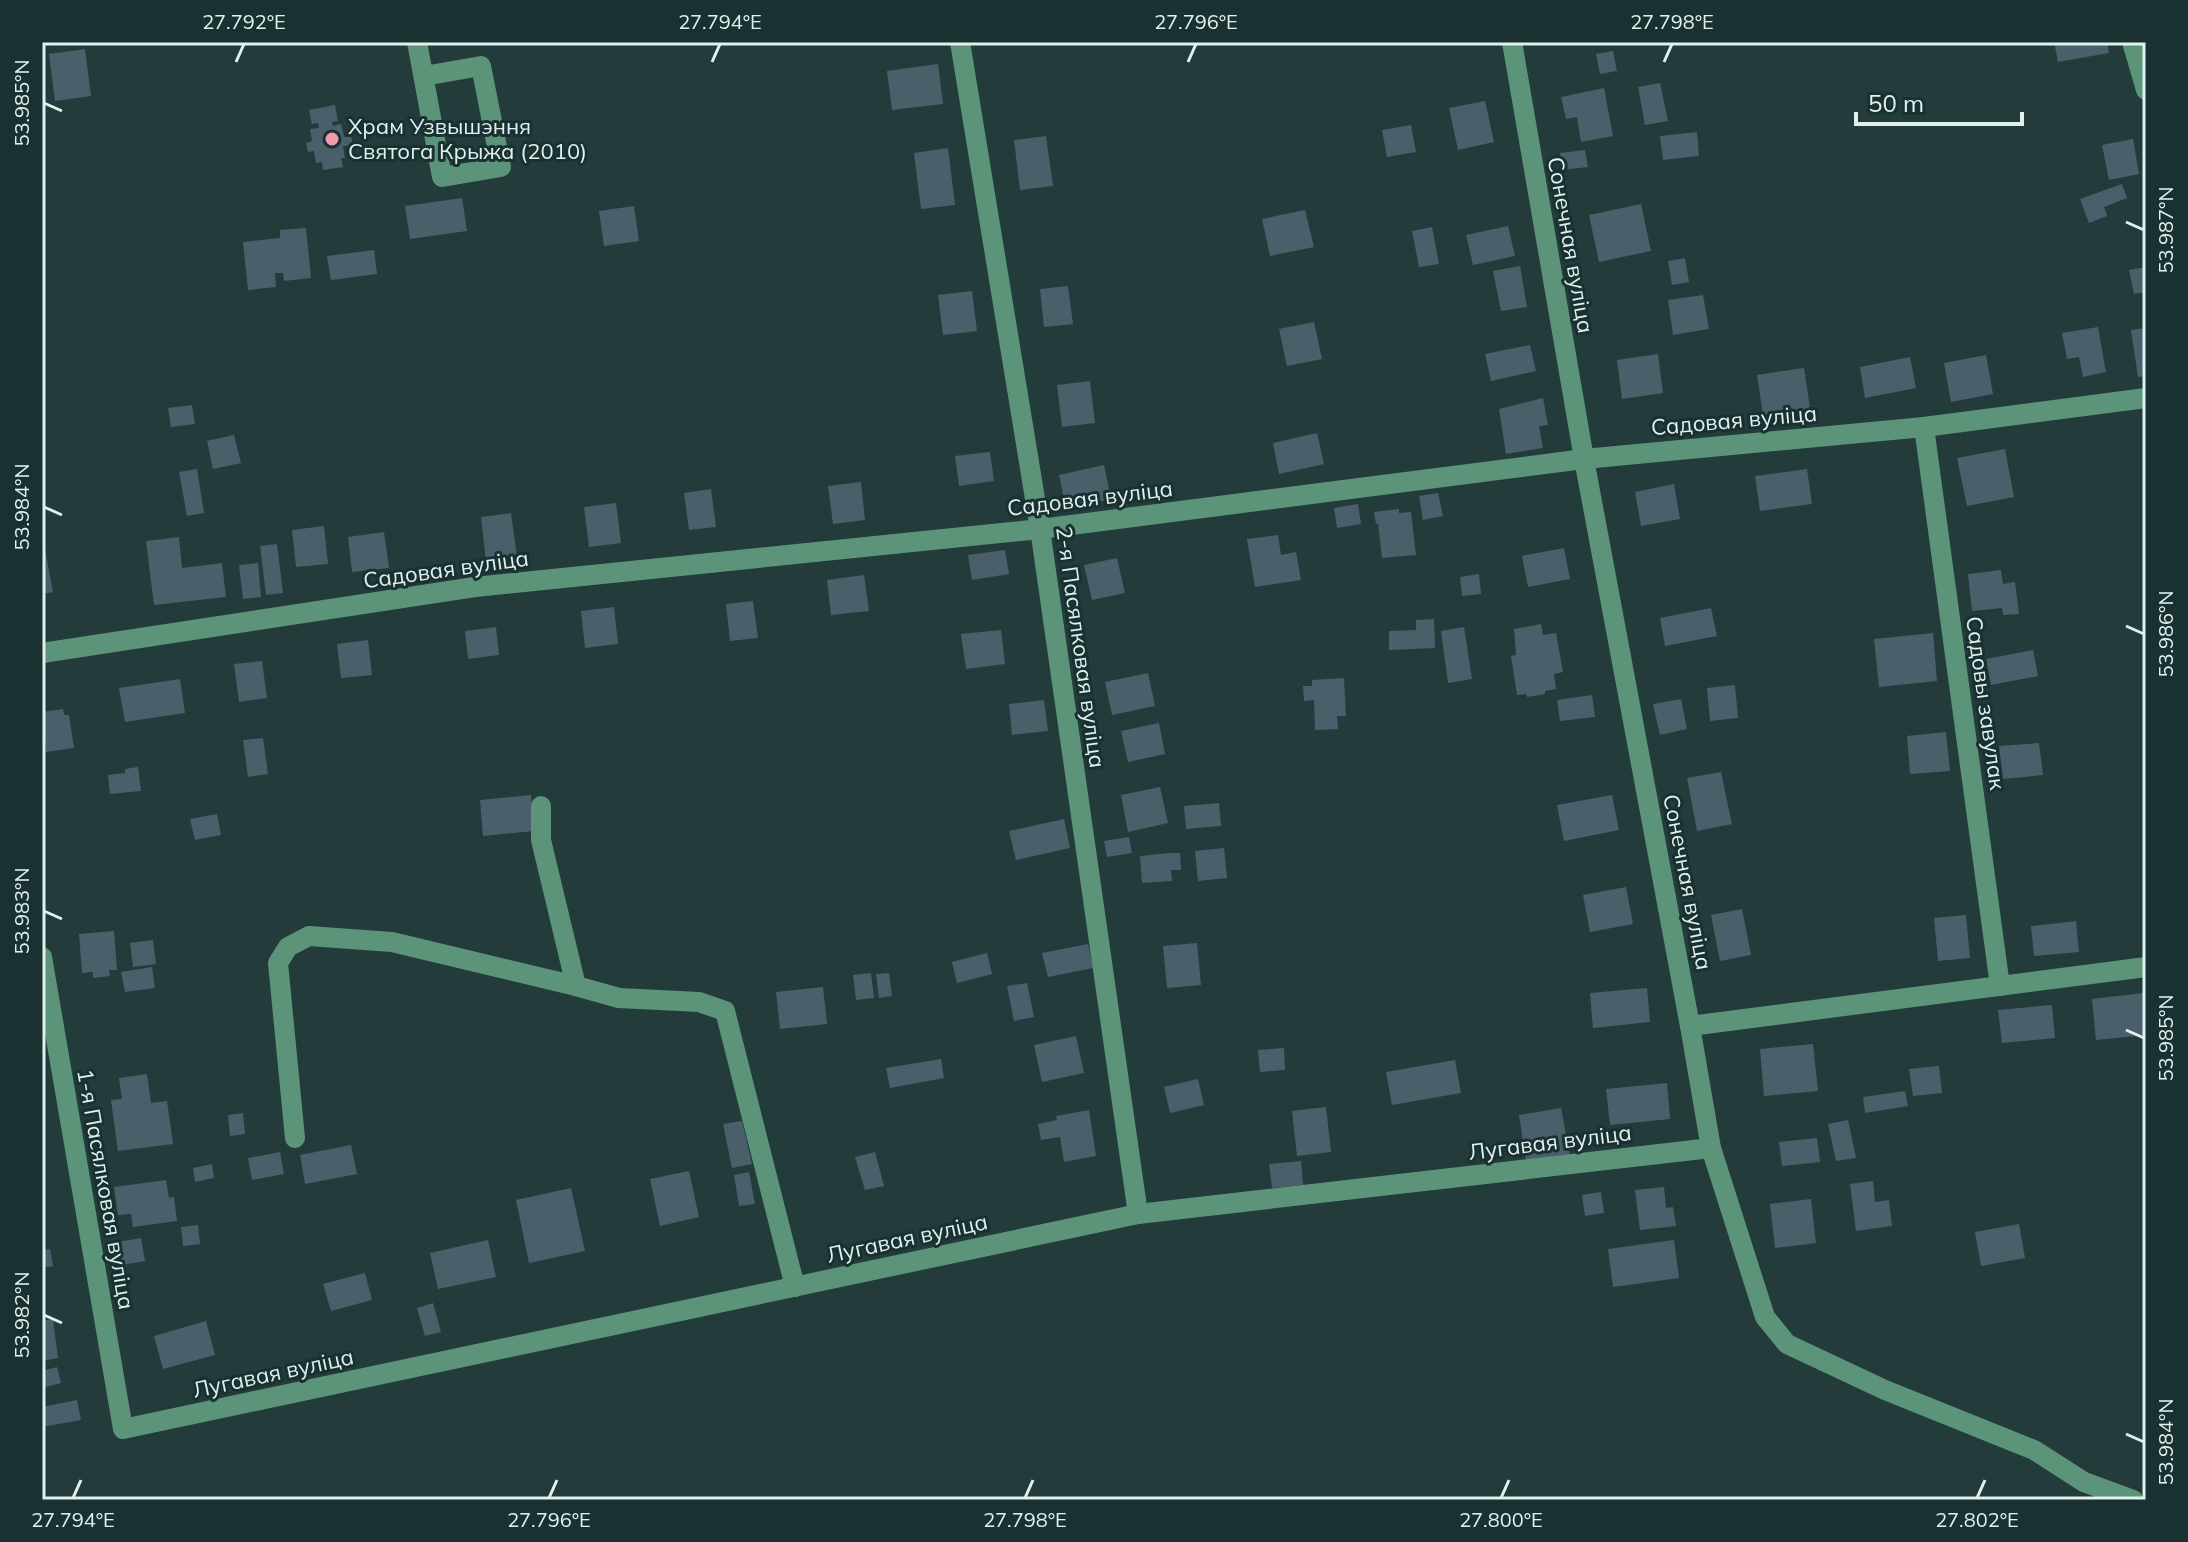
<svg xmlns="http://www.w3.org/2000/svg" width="2188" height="1542" viewBox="0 0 2188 1542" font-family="Mulish,sans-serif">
<rect width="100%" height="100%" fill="#233b3b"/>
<g fill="#4b5f6a">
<polygon points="2054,42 2107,42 2109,53 2058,62"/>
<polygon points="85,49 91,96 55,101 49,54"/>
<polygon points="1613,51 1617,71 1600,74 1596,54"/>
<polygon points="938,64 943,104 892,110 887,71"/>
<polygon points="1660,83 1668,121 1645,125 1638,87"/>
<polygon points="1604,88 1613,136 1581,142 1577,117 1566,119 1561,97"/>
<polygon points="1485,101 1494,142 1458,150 1449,108"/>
<polygon points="335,105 338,121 332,122 333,126 341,124 344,137 351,135 353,145 343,146 345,158 341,158 343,167 323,170 322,162 316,163 314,151 308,152 306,143 312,141 310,129 319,128 318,123 312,124 309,110"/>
<polygon points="1411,125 1416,152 1387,157 1382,130"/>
<polygon points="1697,132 1699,156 1663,160 1660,136"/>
<polygon points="1046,136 1053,186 1020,190 1014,140"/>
<polygon points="2133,139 2139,174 2109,180 2102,145"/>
<polygon points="948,148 955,205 921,209 914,153"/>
<polygon points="1585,150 1588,167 1562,170 1560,153"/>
<polygon points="2122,184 2127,198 2104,207 2107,216 2089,223 2080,199"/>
<polygon points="462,198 467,231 410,239 405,206"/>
<polygon points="1641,204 1651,251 1599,262 1589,215"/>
<polygon points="634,206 639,241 604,246 599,211"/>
<polygon points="1305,210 1314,247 1270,256 1262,219"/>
<polygon points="1508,226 1515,256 1473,265 1466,235"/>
<polygon points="1432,227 1439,264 1419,267 1412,231"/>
<polygon points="306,228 311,278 284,281 283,273 275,273 276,287 248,290 243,242 280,238 280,230"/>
<polygon points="374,250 377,274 331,280 327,256"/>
<polygon points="1685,258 1689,282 1672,285 1668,261"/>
<polygon points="1520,266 1527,307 1501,311 1493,271"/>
<polygon points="2146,267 2146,292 2134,294 2129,270"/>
<polygon points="1068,286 1073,324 1044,327 1040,289"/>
<polygon points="972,291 977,331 943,335 938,295"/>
<polygon points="1703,295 1709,329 1673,335 1668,300"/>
<polygon points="1314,322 1322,359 1287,366 1279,329"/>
<polygon points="2098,327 2106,372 2083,377 2079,357 2067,359 2062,333"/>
<polygon points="2146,328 2146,376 2138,377 2131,330"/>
<polygon points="1530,345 1536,371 1491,381 1485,354"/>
<polygon points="1658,354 1663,393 1622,399 1617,360"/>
<polygon points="1986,355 1993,394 1951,402 1944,363"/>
<polygon points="1910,357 1916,388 1865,398 1860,367"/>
<polygon points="1804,368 1811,415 1764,422 1757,375"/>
<polygon points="1090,381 1095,423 1062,427 1057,385"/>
<polygon points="1543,398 1548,425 1539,426 1543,448 1506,454 1499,409"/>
<polygon points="192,405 195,424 171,427 168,408"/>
<polygon points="1317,433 1324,464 1279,474 1273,443"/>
<polygon points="234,435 241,463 213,469 207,441"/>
<polygon points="2005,449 2014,497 1967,506 1957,458"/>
<polygon points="990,452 994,481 959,486 955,456"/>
<polygon points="1104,465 1111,499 1066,509 1059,475"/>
<polygon points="197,469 204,513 187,516 179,472"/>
<polygon points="1807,469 1812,504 1760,511 1755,476"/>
<polygon points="861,482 865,520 833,524 828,486"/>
<polygon points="1674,484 1680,519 1641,526 1635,492"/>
<polygon points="711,489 716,527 689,530 684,493"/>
<polygon points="1438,493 1443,516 1423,520 1419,496"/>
<polygon points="616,503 621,543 589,547 584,507"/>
<polygon points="1358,504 1361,524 1337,528 1334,508"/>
<polygon points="1399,509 1399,513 1411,512 1416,555 1382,558 1378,523 1376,524 1374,512"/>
<polygon points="511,513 517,557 486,561 481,517"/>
<polygon points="324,526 328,564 296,567 292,530"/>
<polygon points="384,532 389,568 352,572 348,537"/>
<polygon points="1278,535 1281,555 1296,552 1301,580 1255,587 1247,539"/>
<polygon points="179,537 182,568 222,563 226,597 154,605 146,541"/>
<polygon points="277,544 283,593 266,595 260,546"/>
<polygon points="1564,548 1570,579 1528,587 1522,556"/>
<polygon points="45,549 53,592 42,594 42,550"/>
<polygon points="1005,550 1009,574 972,580 968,555"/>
<polygon points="1117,558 1125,593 1092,600 1084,565"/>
<polygon points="258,563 261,597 243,599 239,565"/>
<polygon points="2001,570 2003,584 2015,582 2019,614 2003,615 2002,608 1972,611 1968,574"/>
<polygon points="1479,574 1481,594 1462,596 1460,577"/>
<polygon points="864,575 869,611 831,615 827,580"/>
<polygon points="753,601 758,638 730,641 726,604"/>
<polygon points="614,607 618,644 585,648 581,611"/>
<polygon points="1711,608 1717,636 1665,646 1660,618"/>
<polygon points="1434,619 1435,648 1389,650 1389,631 1416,630 1416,620"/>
<polygon points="1541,624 1543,635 1556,633 1563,672 1554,674 1556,689 1545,691 1545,694 1527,697 1526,694 1517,695 1511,656 1516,655 1514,629"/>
<polygon points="496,627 499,655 468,659 465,631"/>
<polygon points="1464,627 1472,679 1448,683 1441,631"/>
<polygon points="1001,630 1005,664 966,669 961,634"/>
<polygon points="1933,633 1937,681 1879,687 1874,639"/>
<polygon points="368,640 372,675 341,678 337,644"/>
<polygon points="2033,650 2038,676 1991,685 1986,659"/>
<polygon points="262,661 267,698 239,702 234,664"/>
<polygon points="1148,673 1155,706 1112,715 1105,682"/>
<polygon points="1344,678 1346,716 1337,716 1338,729 1315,730 1314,700 1304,701 1303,686 1312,686 1312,680"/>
<polygon points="180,679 185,713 125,722 119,688"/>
<polygon points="1735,685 1738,718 1710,721 1707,688"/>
<polygon points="1592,695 1595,717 1560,721 1557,700"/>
<polygon points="1681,699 1687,729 1660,735 1653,704"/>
<polygon points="1044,700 1048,731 1012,735 1009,704"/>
<polygon points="63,709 64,715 69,715 74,748 46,752 42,712"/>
<polygon points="1159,723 1165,754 1128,762 1121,731"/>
<polygon points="1946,732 1950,771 1910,774 1907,736"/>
<polygon points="263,738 268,774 248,777 243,740"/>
<polygon points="2039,743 2043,775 2003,779 1999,746"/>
<polygon points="138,767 141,791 110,794 108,775 125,773 125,769"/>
<polygon points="1721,772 1732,824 1697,831 1687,778"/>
<polygon points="1160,787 1168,823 1128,832 1121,795"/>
<polygon points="531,795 534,831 483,836 480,800"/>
<polygon points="1612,795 1619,830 1564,841 1557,805"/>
<polygon points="1219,803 1221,826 1186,829 1184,806"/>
<polygon points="217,814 221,835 195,840 190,819"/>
<polygon points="1064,819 1070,848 1016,860 1009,831"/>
<polygon points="1129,837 1132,853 1107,857 1104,841"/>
<polygon points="1224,848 1227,878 1198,881 1195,851"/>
<polygon points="1170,853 1180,853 1181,870 1171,870 1172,881 1142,883 1140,856"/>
<polygon points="1626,887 1633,924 1590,932 1583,895"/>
<polygon points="1742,909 1751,955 1720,961 1711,915"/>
<polygon points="1966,915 1970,958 1938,961 1934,918"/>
<polygon points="2076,921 2079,952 2034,956 2031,926"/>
<polygon points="114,931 117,970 109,970 110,976 93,978 93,972 82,973 79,934"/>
<polygon points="153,940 156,964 133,967 130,943"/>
<polygon points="1197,943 1201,985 1167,988 1163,946"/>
<polygon points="1088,944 1093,968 1048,977 1042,953"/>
<polygon points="987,953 992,974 957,983 952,962"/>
<polygon points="152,967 155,988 125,992 121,972"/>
<polygon points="871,973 874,998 856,1000 853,975"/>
<polygon points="889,973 892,996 879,998 876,974"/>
<polygon points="1027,983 1034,1017 1014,1021 1007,986"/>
<polygon points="823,987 827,1024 780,1029 776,992"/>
<polygon points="1647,988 1650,1022 1593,1028 1590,993"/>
<polygon points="2143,993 2146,1035 2096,1040 2092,999"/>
<polygon points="2052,1005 2055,1038 2002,1043 1998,1010"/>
<polygon points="1076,1036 1084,1073 1042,1082 1034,1045"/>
<polygon points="1813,1044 1818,1091 1764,1096 1760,1049"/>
<polygon points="1284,1048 1285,1070 1260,1072 1258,1050"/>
<polygon points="941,1059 944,1078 890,1088 886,1068"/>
<polygon points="1455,1060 1461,1093 1392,1105 1386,1072"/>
<polygon points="1939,1066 1942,1093 1913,1096 1909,1069"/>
<polygon points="147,1074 151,1103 167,1101 173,1144 118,1151 111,1100 122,1099 119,1078"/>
<polygon points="1198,1079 1204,1105 1170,1113 1164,1087"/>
<polygon points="1667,1083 1670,1119 1610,1125 1606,1089"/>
<polygon points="1905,1091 1908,1106 1865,1113 1863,1097"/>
<polygon points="1326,1107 1331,1152 1297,1156 1292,1111"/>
<polygon points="1561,1108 1571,1160 1527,1168 1519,1115"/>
<polygon points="1089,1110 1096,1156 1064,1162 1060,1137 1041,1140 1038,1124 1057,1120 1056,1116"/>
<polygon points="243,1113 245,1134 230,1136 228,1115"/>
<polygon points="1848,1120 1856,1158 1836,1161 1828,1124"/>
<polygon points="742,1121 752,1164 732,1168 723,1124"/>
<polygon points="1817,1138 1820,1162 1782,1166 1779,1142"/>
<polygon points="351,1145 357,1174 305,1184 300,1155"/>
<polygon points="280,1152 284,1174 252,1180 248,1158"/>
<polygon points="875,1152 884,1186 865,1190 855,1157"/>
<polygon points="1301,1161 1303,1185 1272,1188 1269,1164"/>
<polygon points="212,1164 214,1178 195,1182 193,1168"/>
<polygon points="689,1171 699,1217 660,1226 650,1179"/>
<polygon points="749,1172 755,1204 739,1206 734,1175"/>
<polygon points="166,1180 169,1198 174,1197 177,1221 133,1227 131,1214 118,1215 114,1187"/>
<polygon points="1873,1181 1875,1202 1889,1200 1892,1226 1856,1231 1850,1184"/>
<polygon points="1664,1187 1666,1208 1673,1207 1676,1226 1640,1230 1635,1190"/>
<polygon points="571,1188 585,1251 529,1263 516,1200"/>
<polygon points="1601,1192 1604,1213 1585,1216 1582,1195"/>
<polygon points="1811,1199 1816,1243 1775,1248 1770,1204"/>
<polygon points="2019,1224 2025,1258 1981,1266 1975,1232"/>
<polygon points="198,1225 200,1244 183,1246 181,1227"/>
<polygon points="141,1238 145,1261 122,1265 118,1242"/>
<polygon points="488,1240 496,1277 438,1289 430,1253"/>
<polygon points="1674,1240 1679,1278 1613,1287 1608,1249"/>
<polygon points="50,1249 53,1266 42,1268 42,1250"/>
<polygon points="365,1273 372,1300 331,1311 323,1284"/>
<polygon points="433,1303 441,1332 425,1336 417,1308"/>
<polygon points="53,1319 58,1358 42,1361 42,1321"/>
<polygon points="206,1321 215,1355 163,1369 154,1336"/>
<polygon points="57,1367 61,1383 42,1388 42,1371"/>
<polygon points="77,1400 81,1420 42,1427 42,1407"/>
</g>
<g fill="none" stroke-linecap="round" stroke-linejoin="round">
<g stroke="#5b9479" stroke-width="20">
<polyline points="417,42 442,177 501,167 481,66 424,76"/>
<polyline points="960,42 1040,529 1138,1214"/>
<polyline points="1512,42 1584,459 1690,1026 1711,1148 1765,1317 1787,1344 1885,1390 2034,1450 2084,1482 2133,1500"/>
<polyline points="2132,42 2146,90"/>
<polyline points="1924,427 2000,986"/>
<polyline points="42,653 475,587 1040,529 1584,459 1924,427 2146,398"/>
<polyline points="541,806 541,840 576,986 619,998 699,1002 725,1011 795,1287"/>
<polyline points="42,957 123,1429 1138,1214 1711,1148"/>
<polyline points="1690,1026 2146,967"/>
<polyline points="295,1138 278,963 288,947 309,936 392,942 576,986"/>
</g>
</g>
<path fill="none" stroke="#e2f0f0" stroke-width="3" d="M236,62l8,-18M712,62l8,-18M1188,62l8,-18M1664,62l8,-18M44,103l18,8M2126,222l18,8M44,507l18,8M2126,626l18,8M44,911l18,8M2126,1030l18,8M44,1315l18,8M2126,1434l18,8M73,1498l8,-18M549,1498l8,-18M1025,1498l8,-18M1501,1498l8,-18M1977,1498l8,-18"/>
<circle fill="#f39aab" stroke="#193131" stroke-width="3" cx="332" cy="139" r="8"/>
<g text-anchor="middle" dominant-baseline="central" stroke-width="6" stroke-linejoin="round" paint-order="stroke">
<g font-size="22" fill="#e2f0f0" stroke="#193131" text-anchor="start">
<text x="348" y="126">Храм Узвышэння<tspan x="348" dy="25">Святога Крыжа (2010)</tspan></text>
</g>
<g font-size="22" fill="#e2f0f0" stroke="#193131">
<text transform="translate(1571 245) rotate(80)">Сонечная вуліца</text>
<text transform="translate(1734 420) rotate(-5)">Садовая вуліца</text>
<text transform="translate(1090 498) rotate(-7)">Садовая вуліца</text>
<text transform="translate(446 569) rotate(-8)">Садовая вуліца</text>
<text transform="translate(1081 647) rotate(82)">2-я Пасялковая вуліца</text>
<text transform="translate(1986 703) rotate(82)">Садовы завулак</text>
<text transform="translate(1688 882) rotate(79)">Сонечная вуліца</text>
<text transform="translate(1550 1142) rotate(-7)">Лугавая вуліца</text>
<text transform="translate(106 1189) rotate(80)">1-я Пасялковая вуліца</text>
<text transform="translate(907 1238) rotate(-12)">Лугавая вуліца</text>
<text transform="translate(273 1373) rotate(-12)">Лугавая вуліца</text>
</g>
</g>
<rect width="2188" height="1542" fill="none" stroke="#193131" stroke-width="88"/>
<path d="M1856 112v12h166v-12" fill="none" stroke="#e2f0f0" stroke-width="4"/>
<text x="1868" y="112" font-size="24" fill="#e2f0f0" stroke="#193131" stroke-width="6" paint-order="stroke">50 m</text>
<rect x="44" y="44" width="2100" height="1454" fill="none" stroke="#e2f0f0" stroke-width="3"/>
<g font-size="20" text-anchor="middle" fill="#e2f0f0">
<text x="244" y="29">27.792°E</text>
<text x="720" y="29">27.794°E</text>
<text x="1196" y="29">27.796°E</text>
<text x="1672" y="29">27.798°E</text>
<text transform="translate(22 103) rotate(-90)" y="7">53.985°N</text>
<text transform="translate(2166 230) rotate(-90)" y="7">53.987°N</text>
<text transform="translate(22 507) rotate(-90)" y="7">53.984°N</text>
<text transform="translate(2166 634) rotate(-90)" y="7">53.986°N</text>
<text transform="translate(22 911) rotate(-90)" y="7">53.983°N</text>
<text transform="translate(2166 1038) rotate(-90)" y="7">53.985°N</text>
<text transform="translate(22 1315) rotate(-90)" y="7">53.982°N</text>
<text transform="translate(2166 1442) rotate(-90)" y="7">53.984°N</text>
<text x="73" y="1527">27.794°E</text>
<text x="549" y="1527">27.796°E</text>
<text x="1025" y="1527">27.798°E</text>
<text x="1501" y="1527">27.800°E</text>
<text x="1977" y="1527">27.802°E</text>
</g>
</svg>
